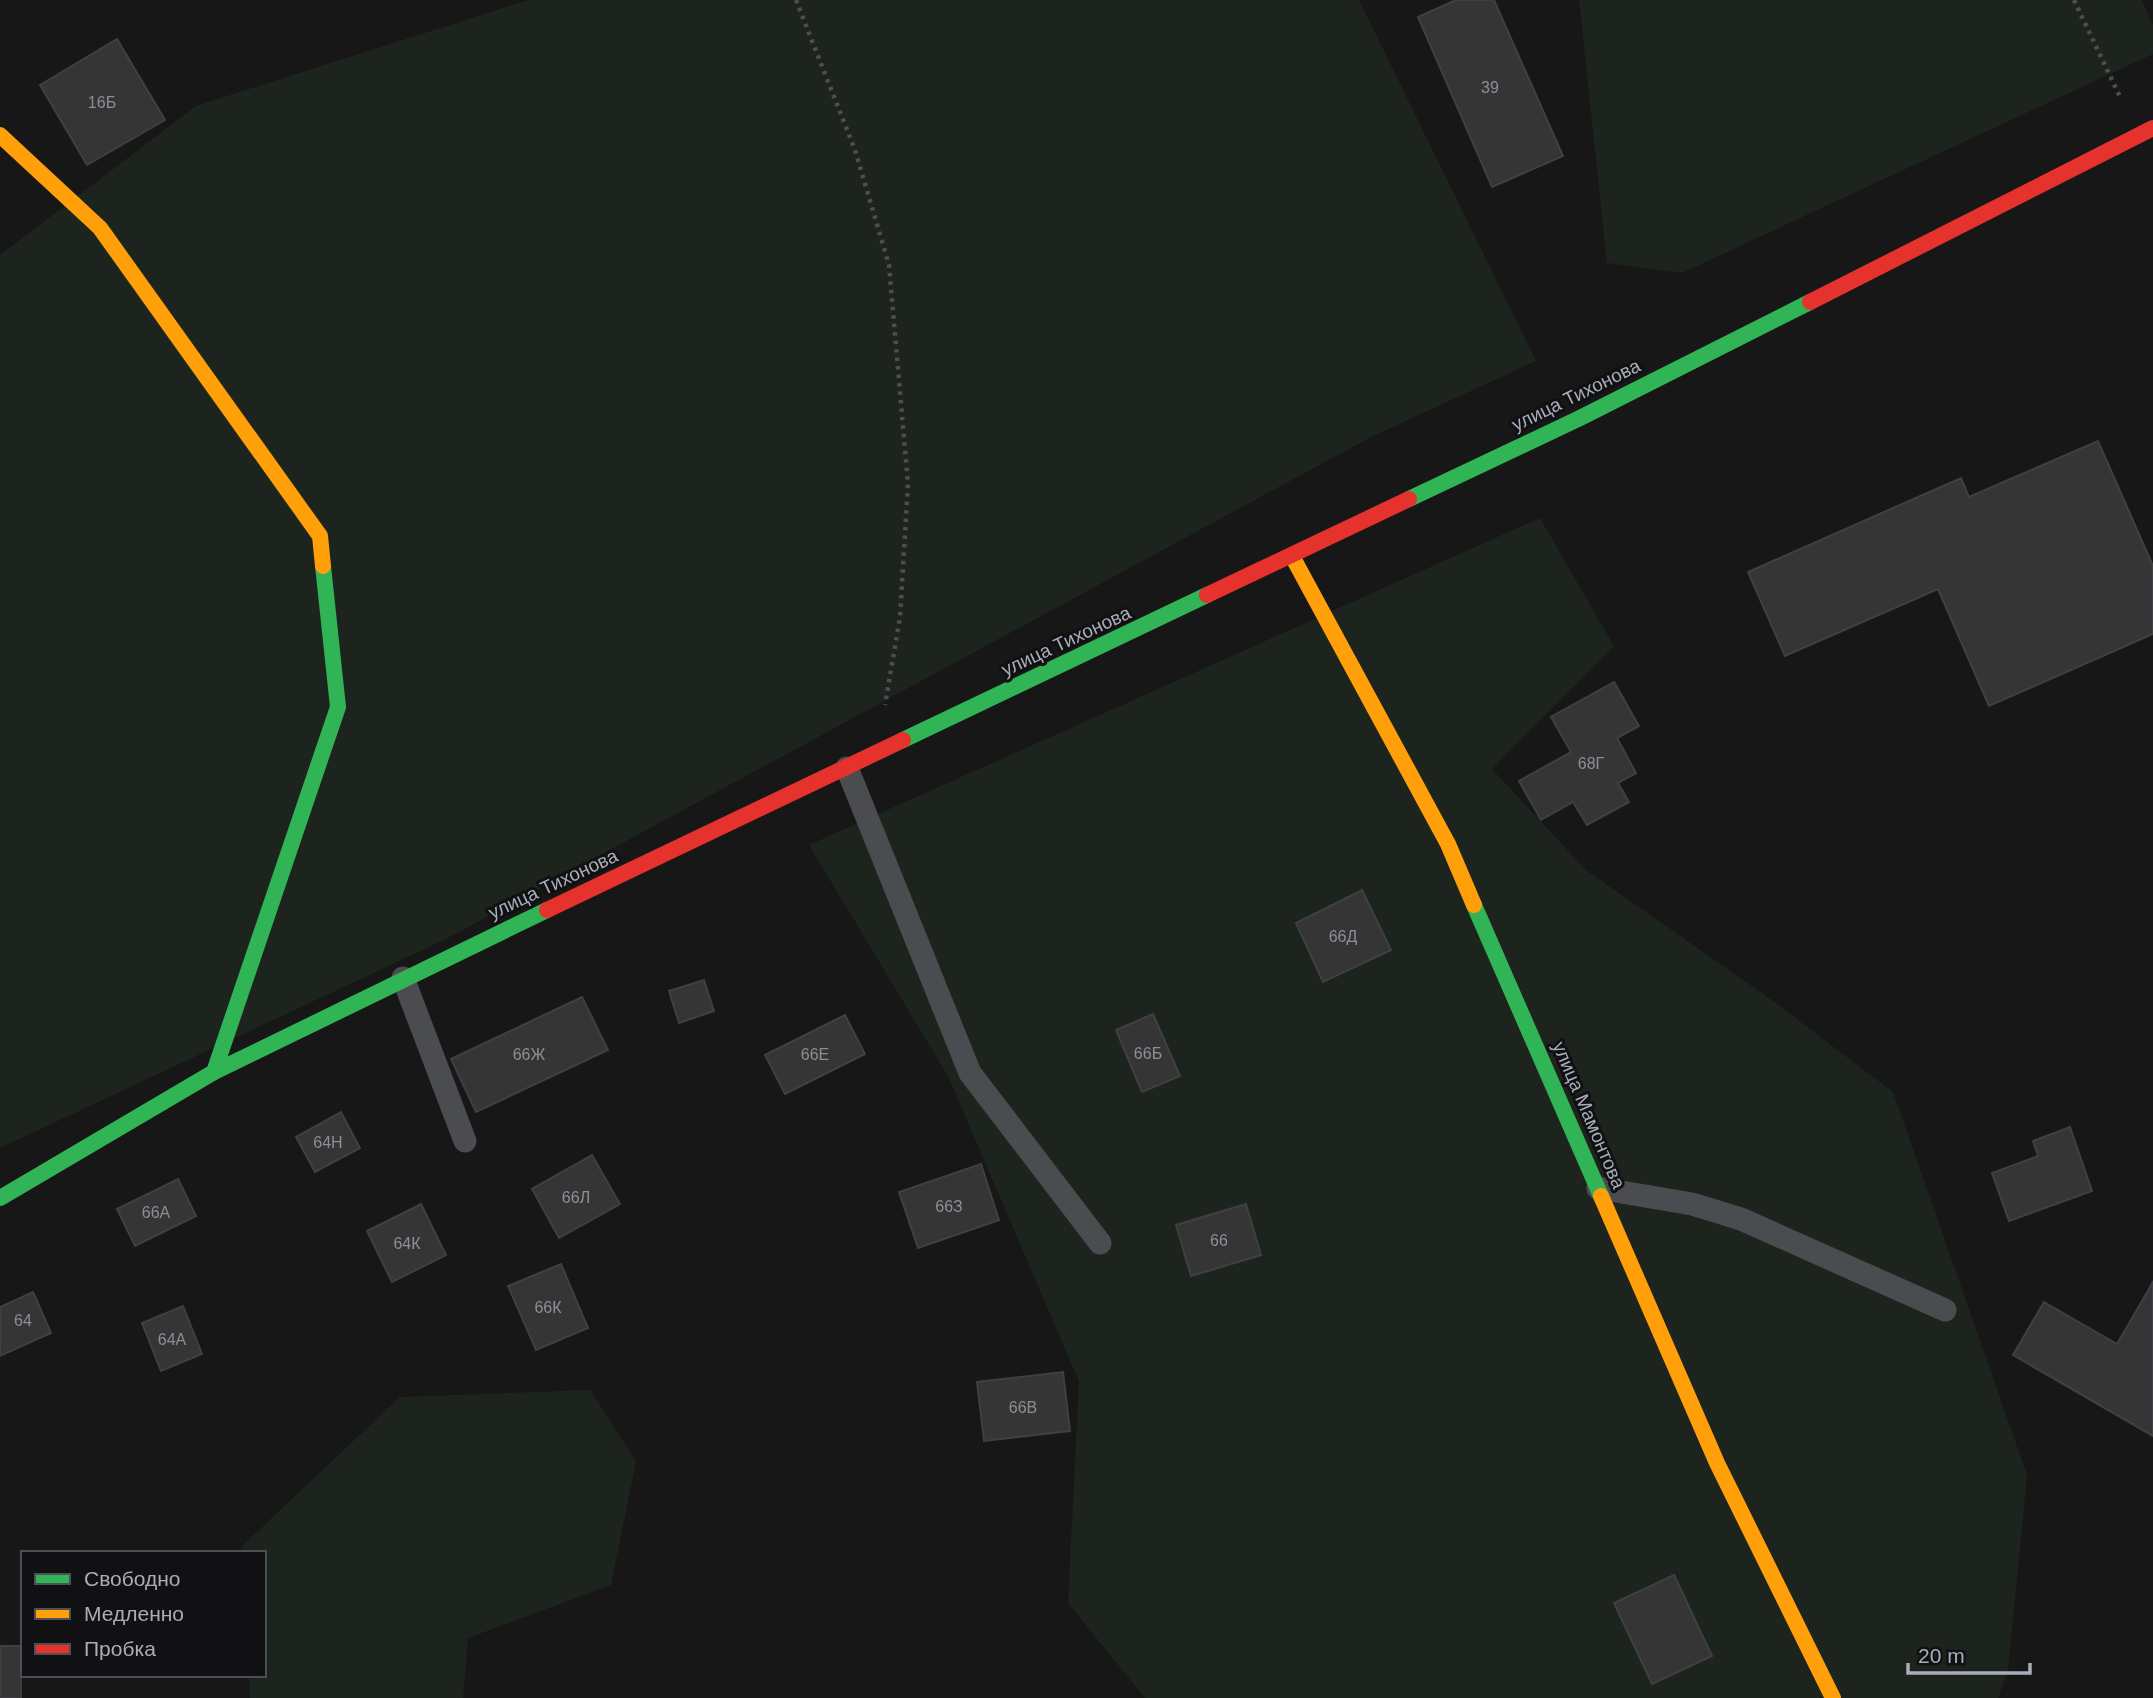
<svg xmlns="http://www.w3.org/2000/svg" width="2153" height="1698" viewBox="0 0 2153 1698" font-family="Helvetica,sans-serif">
<rect width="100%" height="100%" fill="#171717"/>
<g fill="#1d241e">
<polygon points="528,0 1359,0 1536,361 1371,437 444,940 0,1148 0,255 196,106"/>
<polygon points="1579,0 2142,0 2153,25 2153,54 1682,273 1607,263"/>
<polygon points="1540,518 1614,646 1492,769 1586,870 1769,998 1893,1092 2027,1475 2008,1670 1998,1698 1145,1698 1068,1603 1079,1381 948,1076 809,845"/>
<polygon points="590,1390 636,1461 611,1585 468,1638 463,1698 250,1698 249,1675 264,1675 264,1553 243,1553 242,1546 400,1397"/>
</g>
<g fill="#353536" stroke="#3f4043" stroke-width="2">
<polygon points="1456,0 1494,0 1563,156 1492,187 1418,17"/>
<polygon points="117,39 165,120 87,165 40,85"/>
<polygon points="2098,441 2153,566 2153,634 1989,706 1938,589 1785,656 1748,572 1961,478 1969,497"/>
<polygon points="1614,682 1639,726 1617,738 1636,773 1618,783 1629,802 1587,825 1573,802 1541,820 1519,781 1571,752 1551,717"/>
<polygon points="1362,890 1391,950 1323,982 1296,923"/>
<polygon points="704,980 714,1011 679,1023 669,991"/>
<polygon points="582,997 608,1050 476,1112 451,1059"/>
<polygon points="1153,1014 1180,1076 1142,1092 1116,1030"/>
<polygon points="845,1015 865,1054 785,1094 765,1055"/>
<polygon points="341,1112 360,1148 315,1172 296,1137"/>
<polygon points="2070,1127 2092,1191 2009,1221 1992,1173 2038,1156 2033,1141"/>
<polygon points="592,1155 620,1204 559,1238 532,1189"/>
<polygon points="981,1164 999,1220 918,1248 899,1192"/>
<polygon points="178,1179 196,1216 135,1246 117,1209"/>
<polygon points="421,1204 446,1255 392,1282 367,1231"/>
<polygon points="1246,1204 1261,1255 1191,1276 1176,1225"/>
<polygon points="561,1264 588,1328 536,1350 508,1286"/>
<polygon points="2153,1282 2153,1436 2013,1355 2044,1302 2117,1344"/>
<polygon points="33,1292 51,1333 0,1356 0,1307"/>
<polygon points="183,1306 202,1354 161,1371 142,1323"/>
<polygon points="1063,1372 1070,1431 984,1441 977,1382"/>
<polygon points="1674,1575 1712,1656 1652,1684 1614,1603"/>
<rect x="0" y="1646" width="21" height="52"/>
</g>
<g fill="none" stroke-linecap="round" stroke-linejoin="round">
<g stroke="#4d4e52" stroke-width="4.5" stroke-dasharray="3.5 5" stroke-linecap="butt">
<polyline points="796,0 855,150 889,265 908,484 900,617 885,705"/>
<polyline points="2074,0 2121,99"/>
</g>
<g stroke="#4b4c50" stroke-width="23">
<polyline points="847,768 970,1073 1100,1243"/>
<polyline points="403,978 465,1141"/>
<polyline points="1598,1188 1692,1204 1741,1219 1945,1310"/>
</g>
<g stroke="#30b455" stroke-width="16">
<polyline points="1409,499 1580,418 1810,302"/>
<polyline points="903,740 1207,595"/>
<polyline points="1474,905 1601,1196"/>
<polyline points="214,1072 338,707 323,566"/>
<polyline points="0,1198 214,1072 547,910"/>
</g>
<g stroke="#ff9f0a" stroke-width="16">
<polyline points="0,135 100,228 320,536 323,566"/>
<polyline points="1292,556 1448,844 1474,905"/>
<polyline points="1601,1196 1717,1463 1833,1698"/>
</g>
<g stroke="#e5322d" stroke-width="16">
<polyline points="1810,302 2153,128"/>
<polyline points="1207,595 1409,499"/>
<polyline points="547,910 903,740"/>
</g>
</g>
<g text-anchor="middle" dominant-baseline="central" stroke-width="6" stroke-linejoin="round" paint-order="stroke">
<g font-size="16" fill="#8b8f98">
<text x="1490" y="87">39</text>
<text x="102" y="102">16Б</text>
<text x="1591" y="763">68Г</text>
<text x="1343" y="936">66Д</text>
<text x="1148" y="1053">66Б</text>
<text x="529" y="1054">66Ж</text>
<text x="815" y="1054">66Е</text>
<text x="328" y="1142">64Н</text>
<text x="576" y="1197">66Л</text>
<text x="949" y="1206">66З</text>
<text x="156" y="1212">66А</text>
<text x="1219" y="1240">66</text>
<text x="407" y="1243">64К</text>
<text x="548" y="1307">66К</text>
<text x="23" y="1320">64</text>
<text x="172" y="1339">64А</text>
<text x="1023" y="1407">66В</text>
</g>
<g font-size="19" fill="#a8adb8" stroke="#111113">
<text transform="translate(1576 395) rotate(-26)">улица Тихонова</text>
<text transform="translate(1066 641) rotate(-25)">улица Тихонова</text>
<text transform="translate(553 884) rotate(-25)">улица Тихонова</text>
<text transform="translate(1589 1115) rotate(67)">улица Мамонтова</text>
</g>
</g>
<rect x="21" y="1551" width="245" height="126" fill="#111113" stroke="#4d4f55" stroke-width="2"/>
<rect x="35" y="1574" width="35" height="10" fill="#30b455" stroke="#4d4f55" stroke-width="2"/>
<text x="84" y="1586" font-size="21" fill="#a8adb8">Свободно</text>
<rect x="35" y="1609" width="35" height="10" fill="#ff9f0a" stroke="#4d4f55" stroke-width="2"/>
<text x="84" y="1621" font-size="21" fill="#a8adb8">Медленно</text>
<rect x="35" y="1644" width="35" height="10" fill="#e5322d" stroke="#4d4f55" stroke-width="2"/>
<text x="84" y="1656" font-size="21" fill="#a8adb8">Пробка</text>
<path d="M1908 1663v10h122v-10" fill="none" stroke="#a8adb8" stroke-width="3.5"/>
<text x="1918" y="1663" font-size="21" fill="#a8adb8" stroke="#111113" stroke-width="5" paint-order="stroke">20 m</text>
</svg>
